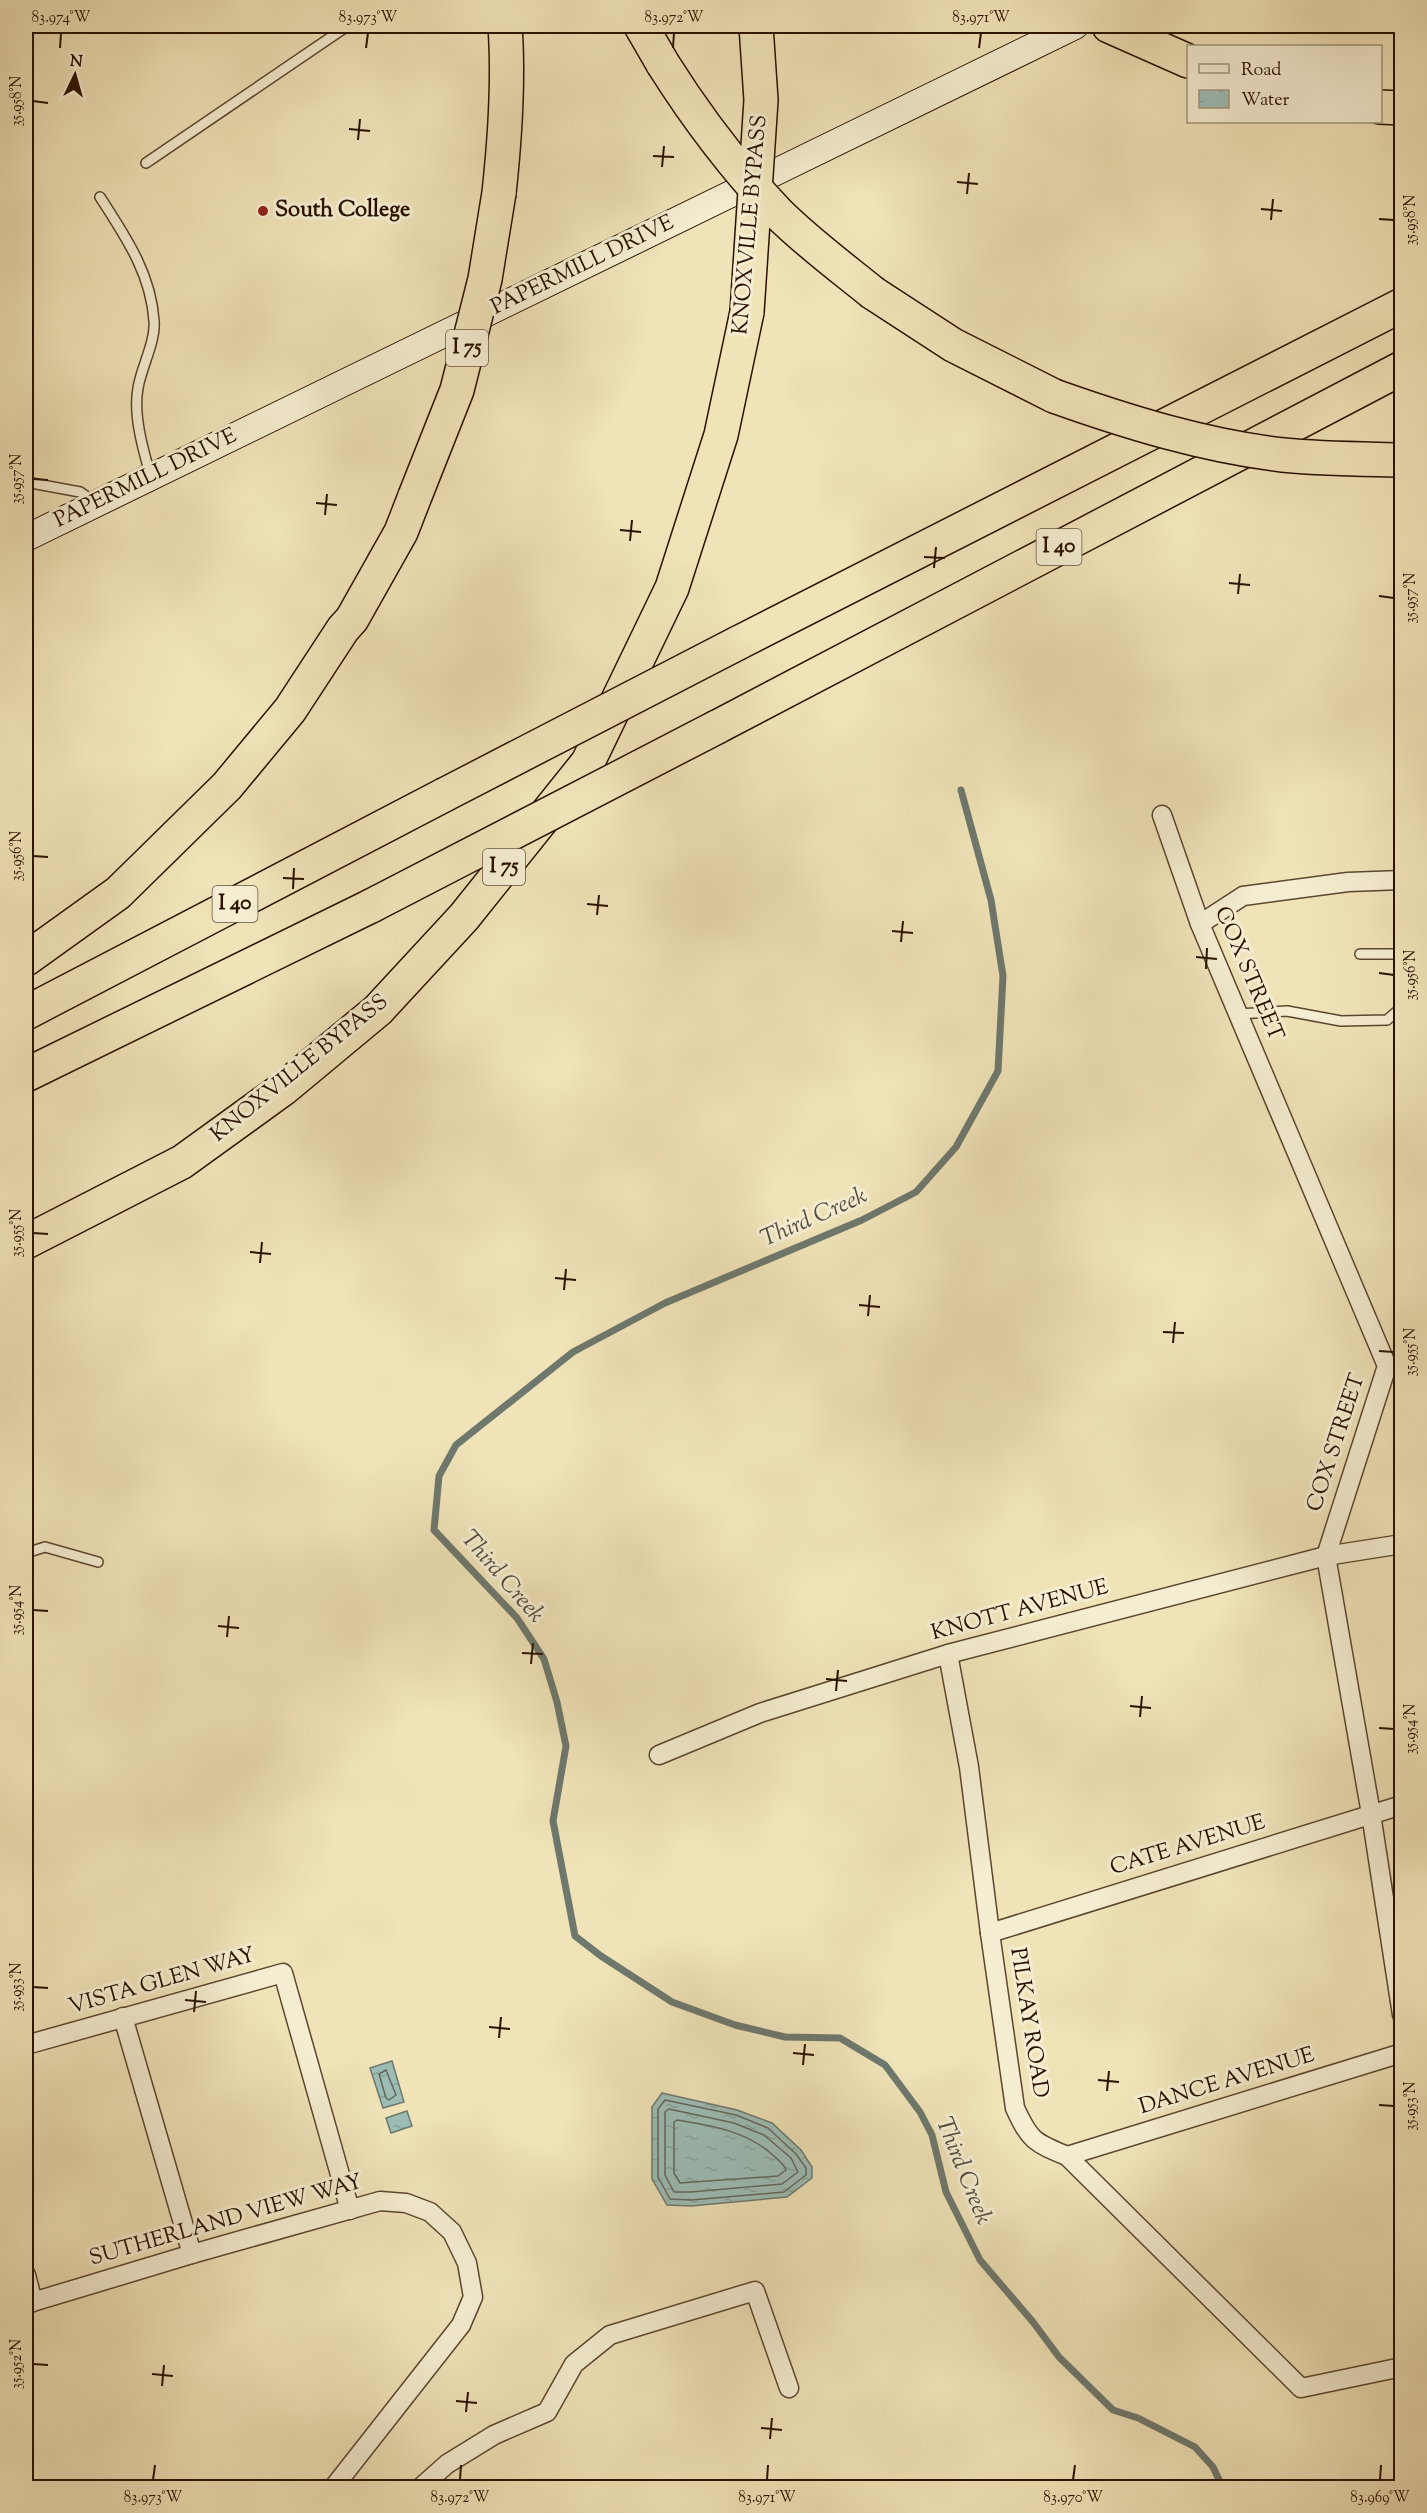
<svg xmlns="http://www.w3.org/2000/svg" width="1427" height="2513" viewBox="0 0 1427 2513" font-family="'Sorts Mill Goudy',serif">
<defs>
<pattern id="water-ripples" width="26" height="14" patternUnits="userSpaceOnUse" patternTransform="scale(1.5)"><rect width="26" height="14" fill="#9cbdb6"/><path d="M2 4q2-2 4 0t4 0M15 11q2-2 4 0t4 0" fill="none" stroke="#86a19b"/></pattern>
</defs>
<rect width="100%" height="100%" fill="#f0e3b8"/>
<filter id="stains"><feTurbulence type="fractalNoise" baseFrequency=".00333" numOctaves="4"/><feColorMatrix values="0 0 0 0 .2 0 0 0 0 .09 0 0 0 0 .02 0 0 0 .5 -.17"/></filter>
<radialGradient id="worn" r=".72"><stop offset=".6" stop-color="#630" stop-opacity="0"/><stop offset="1" stop-color="#630" stop-opacity=".3"/></radialGradient>
<g fill="url(#water-ripples)" stroke="#6e786d" stroke-width="1.5">
<polygon points="392,2061 404,2102 383,2108 370,2068"/>
<polygon points="662,2093 737,2110 772,2123 801,2150 812,2167 812,2178 787,2197 691,2206 667,2205 652,2179 652,2107"/>
<polygon points="407,2111 412,2126 391,2133 386,2118"/>
</g>
<g fill="none" stroke-linecap="round" stroke-linejoin="round">
<g stroke="#62675b" stroke-width="1.5">
<polygon points="386,2070 396,2095 389,2100 386,2098 379,2074"/>
<polygon points="665,2100 736,2115 768,2128 796,2154 806,2168 806,2175 784,2192 691,2200 670,2199 658,2177 658,2109"/>
<polygon points="669,2109 734,2123 764,2135 791,2158 798,2172 782,2184 691,2192 674,2192 665,2175 665,2112"/>
<path d="M677,2120c36,6 70,11 97,36 5,5 10,8 12,14l-8,6 -98,7 -6,-10v-51z"/>
</g>
<polyline stroke="#6e786d" stroke-width="7" points="961,790 991,900 1003,976 998,1071 956,1147 916,1192 862,1220 665,1303 573,1352 456,1445 439,1476 434,1530 517,1618 544,1659 557,1702 566,1746 553,1821 575,1936 601,1956 672,2002 735,2025 785,2037 840,2038 885,2065 920,2112 932,2135 946,2192 980,2260 1033,2322 1059,2357 1113,2410 1138,2418 1195,2447 1213,2467 1223,2488"/>
<g stroke="#5b462e" stroke-width="12">
<g id="lane">
<polyline points="146,163 343,29 343,26"/>
<path d="M100,197c25,39 51,76 54,124 2,20 -13,47 -16,67 -5,27 5,61 12,86"/>
<polyline points="26,482 80,492 95,502"/>
<polyline points="1360,954 1402,954"/>
<polyline points="1238,1014 1287,1011 1341,1021 1387,1020 1402,1007"/>
<polyline points="26,1553 45,1547 98,1562"/>
</g>
</g>
<g stroke="#5b462e" stroke-width="21">
<g id="street">
<polyline points="1162,815 1200,924 1387,1366 1326,1556 1371,1814 1402,2015"/>
<polyline points="1200,924 1243,896 1348,882 1402,880"/>
<path d="M948,1654l21,113 21,166 25,175c15,33 20,35 52,48l234,232 101,-21"/>
<polyline points="659,1755 760,1713 948,1654 1326,1556 1402,1544"/>
<polyline points="990,1933 1402,1805"/>
<polyline points="123,2017 192,2254"/>
<polyline points="26,2045 283,1973 350,2210"/>
<polyline points="1067,2156 1402,2053"/>
<polyline points="26,2275 33,2302"/>
<polyline points="26,2304 192,2254 380,2201 406,2203 430,2212 452,2232 467,2263 473,2297 461,2325 333,2488"/>
<polyline points="420,2488 447,2464 494,2435 547,2412 574,2364 610,2335 755,2291 789,2388"/>
</g>
</g>
<g stroke="#291100" stroke-width="28">
<polyline id="secondary" points="26,538 1075,26"/>
</g>
<g stroke="#291100" stroke-width="36">
<g id="highway">
<polyline points="641,26 663,64"/>
<polyline points="1109,26 1188,61"/>
<polyline points="1380,107 1402,108"/>
<path d="M499,193c6,-55 10,-112 6,-167"/>
<polyline points="873,293 953,345 1054,396"/>
<polyline points="738,643 1402,305"/>
<polyline points="717,727 1402,368"/>
<polyline points="26,959 118,893 227,786 290,710 343,629 352,619 401,532 415,496"/>
<polyline points="26,1013 444,795"/>
<polyline points="26,1075 371,906"/>
<polyline points="26,1242 182,1162 283,1089 378,1010 464,917 588,762 672,588 721,435 747,312"/>
</g>
</g>
<use href="#lane" stroke="#f5edd1" stroke-width="9"/>
<use href="#street" stroke="#f5edd1" stroke-width="18"/>
<use href="#secondary" stroke="#f5edd1" stroke-width="26"/>
<use href="#highway" stroke="#f0e3b8" stroke-width="33"/>
<g stroke="#291100" stroke-width="36" stroke-linecap="butt">
<g id="highway-bridge">
<path d="M663,64c34,54 71,103 115,149 29,29 63,54 95,80"/>
<polyline points="747,312 761,100 756,26"/>
<path d="M1054,396c73,26 151,50 229,59 39,4 79,4 119,5"/>
<polyline points="415,496 457,390 485,279 499,193"/>
<polyline points="444,795 738,643"/>
<polyline points="371,906 717,727"/>
</g>
</g>
<use href="#highway-bridge" stroke="#f0e3b8" stroke-width="33"/>
</g>
<path fill="none" stroke="#291100" stroke-width="2" d="M60,48l1,-15M366,48l2,-15M673,48l1,-15M979,48l2,-15M33,101l15,2M349,129l21,2M358,140l2,-21M653,156l21,1M662,167l2,-21M957,182l21,2M967,194l2,-21M1261,209l21,2M1379,219l15,1M1271,220l2,-21M33,479l15,1M316,503l21,2M325,515l2,-21M620,530l21,2M630,541l2,-21M924,557l21,1M934,568l2,-21M1229,583l21,2M1238,594l2,-20M1379,596l15,2M33,856l15,1M283,878l21,1M293,889l1,-21M587,904l21,2M597,915l2,-20M892,931l21,2M901,942l2,-21M1196,957l21,2M1206,969l1,-21M1379,973l15,2M33,1233l15,1M250,1252l21,2M260,1263l2,-21M555,1278l21,2M564,1290l2,-21M859,1305l21,2M868,1316l2,-21M1163,1332l21,1M1173,1343l2,-21M1379,1351l15,1M33,1610l15,1M218,1626l21,2M227,1637l2,-21M522,1653l21,1M531,1664l2,-21M826,1679l21,2M836,1691l2,-21M1130,1706l21,2M1140,1717l2,-21M1379,1728l15,1M33,1987l15,1M185,2000l21,2M194,2012l2,-21M489,2027l21,2M499,2038l2,-21M793,2053l21,2M803,2065l2,-21M1098,2080l21,2M1107,2091l2,-20M1379,2105l15,1M33,2364l15,1M152,2374l21,2M162,2386l2,-21M456,2401l21,2M466,2412l2,-20M761,2428l21,2M770,2439l2,-21M153,2480l2,-15M460,2480l1,-15M767,2480l1,-15M1073,2480l2,-15M1380,2480l1,-15"/>
<circle fill="#8f2418" stroke="#f5edd1" stroke-width="2" cx="263" cy="211" r="6"/>
<g text-anchor="middle" dominant-baseline="central" stroke-width="6" stroke-linejoin="round" paint-order="stroke">
<g fill="#f5edd1" stroke="#66533f" stroke-width="1.5">
<rect x="446" y="330" width="42" height="36" rx="4.5"/>
<rect x="1036.5" y="529" width="45" height="36" rx="4.5"/>
<rect x="483" y="849" width="42" height="36" rx="4.5"/>
<rect x="212.5" y="886" width="45" height="36" rx="4.5"/>
</g>
<g font-size="21" font-weight="bold" fill="#291100">
<text x="467" y="348">I 75</text>
<text x="1059" y="547">I 40</text>
<text x="504" y="867">I 75</text>
<text x="235" y="904">I 40</text>
</g>
<g font-size="22" font-weight="bold" fill="#291100" stroke="#f5edd1" text-anchor="start">
<text x="275" y="211">South College</text>
</g>
<g font-size="22" fill="#291100" stroke="#f5edd1">
<text transform="translate(751 225) rotate(-85)">KNOXVILLE BYPASS</text>
<text transform="translate(583 266) rotate(-26)">PAPERMILL DRIVE</text>
<text transform="translate(146 479) rotate(-26)">PAPERMILL DRIVE</text>
<text transform="translate(1248 974) rotate(67)">COX STREET</text>
<text transform="translate(300 1069) rotate(-39)">KNOXVILLE BYPASS</text>
<text transform="translate(1337 1443) rotate(-72)">COX STREET</text>
<text transform="translate(1020 1611) rotate(-15)">KNOTT AVENUE</text>
<text transform="translate(1188 1846) rotate(-17)">CATE AVENUE</text>
<text transform="translate(162 1982) rotate(-16)">VISTA GLEN WAY</text>
<text transform="translate(1028 2023) rotate(81)">PILKAY ROAD</text>
<text transform="translate(1227 2082) rotate(-17)">DANCE AVENUE</text>
<text transform="translate(226 2221) rotate(-16)">SUTHERLAND VIEW WAY</text>
</g>
<g font-size="24" font-style="italic" fill="#514d40" stroke="#f5edd1">
<text transform="translate(814 1218) rotate(-24)">Third Creek</text>
<text transform="translate(502 1577) rotate(49)">Third Creek</text>
<text transform="translate(963 2171) rotate(68)">Third Creek</text>
</g>
</g>
<rect width="1427" height="2513" fill="none" stroke="#f0e3b8" stroke-width="66"/>
<rect x="1187" y="45" width="195" height="78" fill="#f5edd1" stroke="#a3957d" stroke-width="1.5"/>
<rect x="1199" y="64" width="30" height="9" fill="#f5edd1" stroke="#a3957d" stroke-width="1.5"/>
<text x="1241" y="75" font-size="18" fill="#291100">Road</text>
<rect x="1199" y="90" width="30" height="18" fill="url(#water-ripples)" stroke="#a3957d" stroke-width="1.5"/>
<text x="1241" y="105" font-size="18" fill="#291100">Water</text>
<g transform="translate(75 75) rotate(5)" stroke="#f5edd1" stroke-width="4.5" paint-order="stroke">
<path d="M0-4.5L10 22L0 15L-10 22Z" fill="#291100"/>
<text y="-9" font-size="16" font-weight="bold" text-anchor="middle" fill="#291100">N</text>
</g>
<rect x="33" y="33" width="1361" height="2447" fill="none" stroke="#291100" stroke-width="2"/>
<g font-size="15" text-anchor="middle" fill="#291100">
<text x="61" y="22">83.974°W</text>
<text x="368" y="22">83.973°W</text>
<text x="674" y="22">83.972°W</text>
<text x="981" y="22">83.971°W</text>
<text transform="translate(16 101) rotate(-90)" y="5">35.958°N</text>
<text transform="translate(1410 220) rotate(-90)" y="5">35.958°N</text>
<text transform="translate(16 479) rotate(-90)" y="5">35.957°N</text>
<text transform="translate(1410 598) rotate(-90)" y="5">35.957°N</text>
<text transform="translate(16 856) rotate(-90)" y="5">35.956°N</text>
<text transform="translate(1410 975) rotate(-90)" y="5">35.956°N</text>
<text transform="translate(16 1233) rotate(-90)" y="5">35.955°N</text>
<text transform="translate(1410 1352) rotate(-90)" y="5">35.955°N</text>
<text transform="translate(16 1610) rotate(-90)" y="5">35.954°N</text>
<text transform="translate(1410 1729) rotate(-90)" y="5">35.954°N</text>
<text transform="translate(16 1987) rotate(-90)" y="5">35.953°N</text>
<text transform="translate(1410 2106) rotate(-90)" y="5">35.953°N</text>
<text transform="translate(16 2364) rotate(-90)" y="5">35.952°N</text>
<text x="153" y="2502">83.973°W</text>
<text x="460" y="2502">83.972°W</text>
<text x="767" y="2502">83.971°W</text>
<text x="1073" y="2502">83.970°W</text>
<text x="1380" y="2502">83.969°W</text>
</g>
<rect width="100%" height="100%" filter="url(#stains)"/>
<rect width="100%" height="100%" fill="url(#worn)"/>
</svg>
